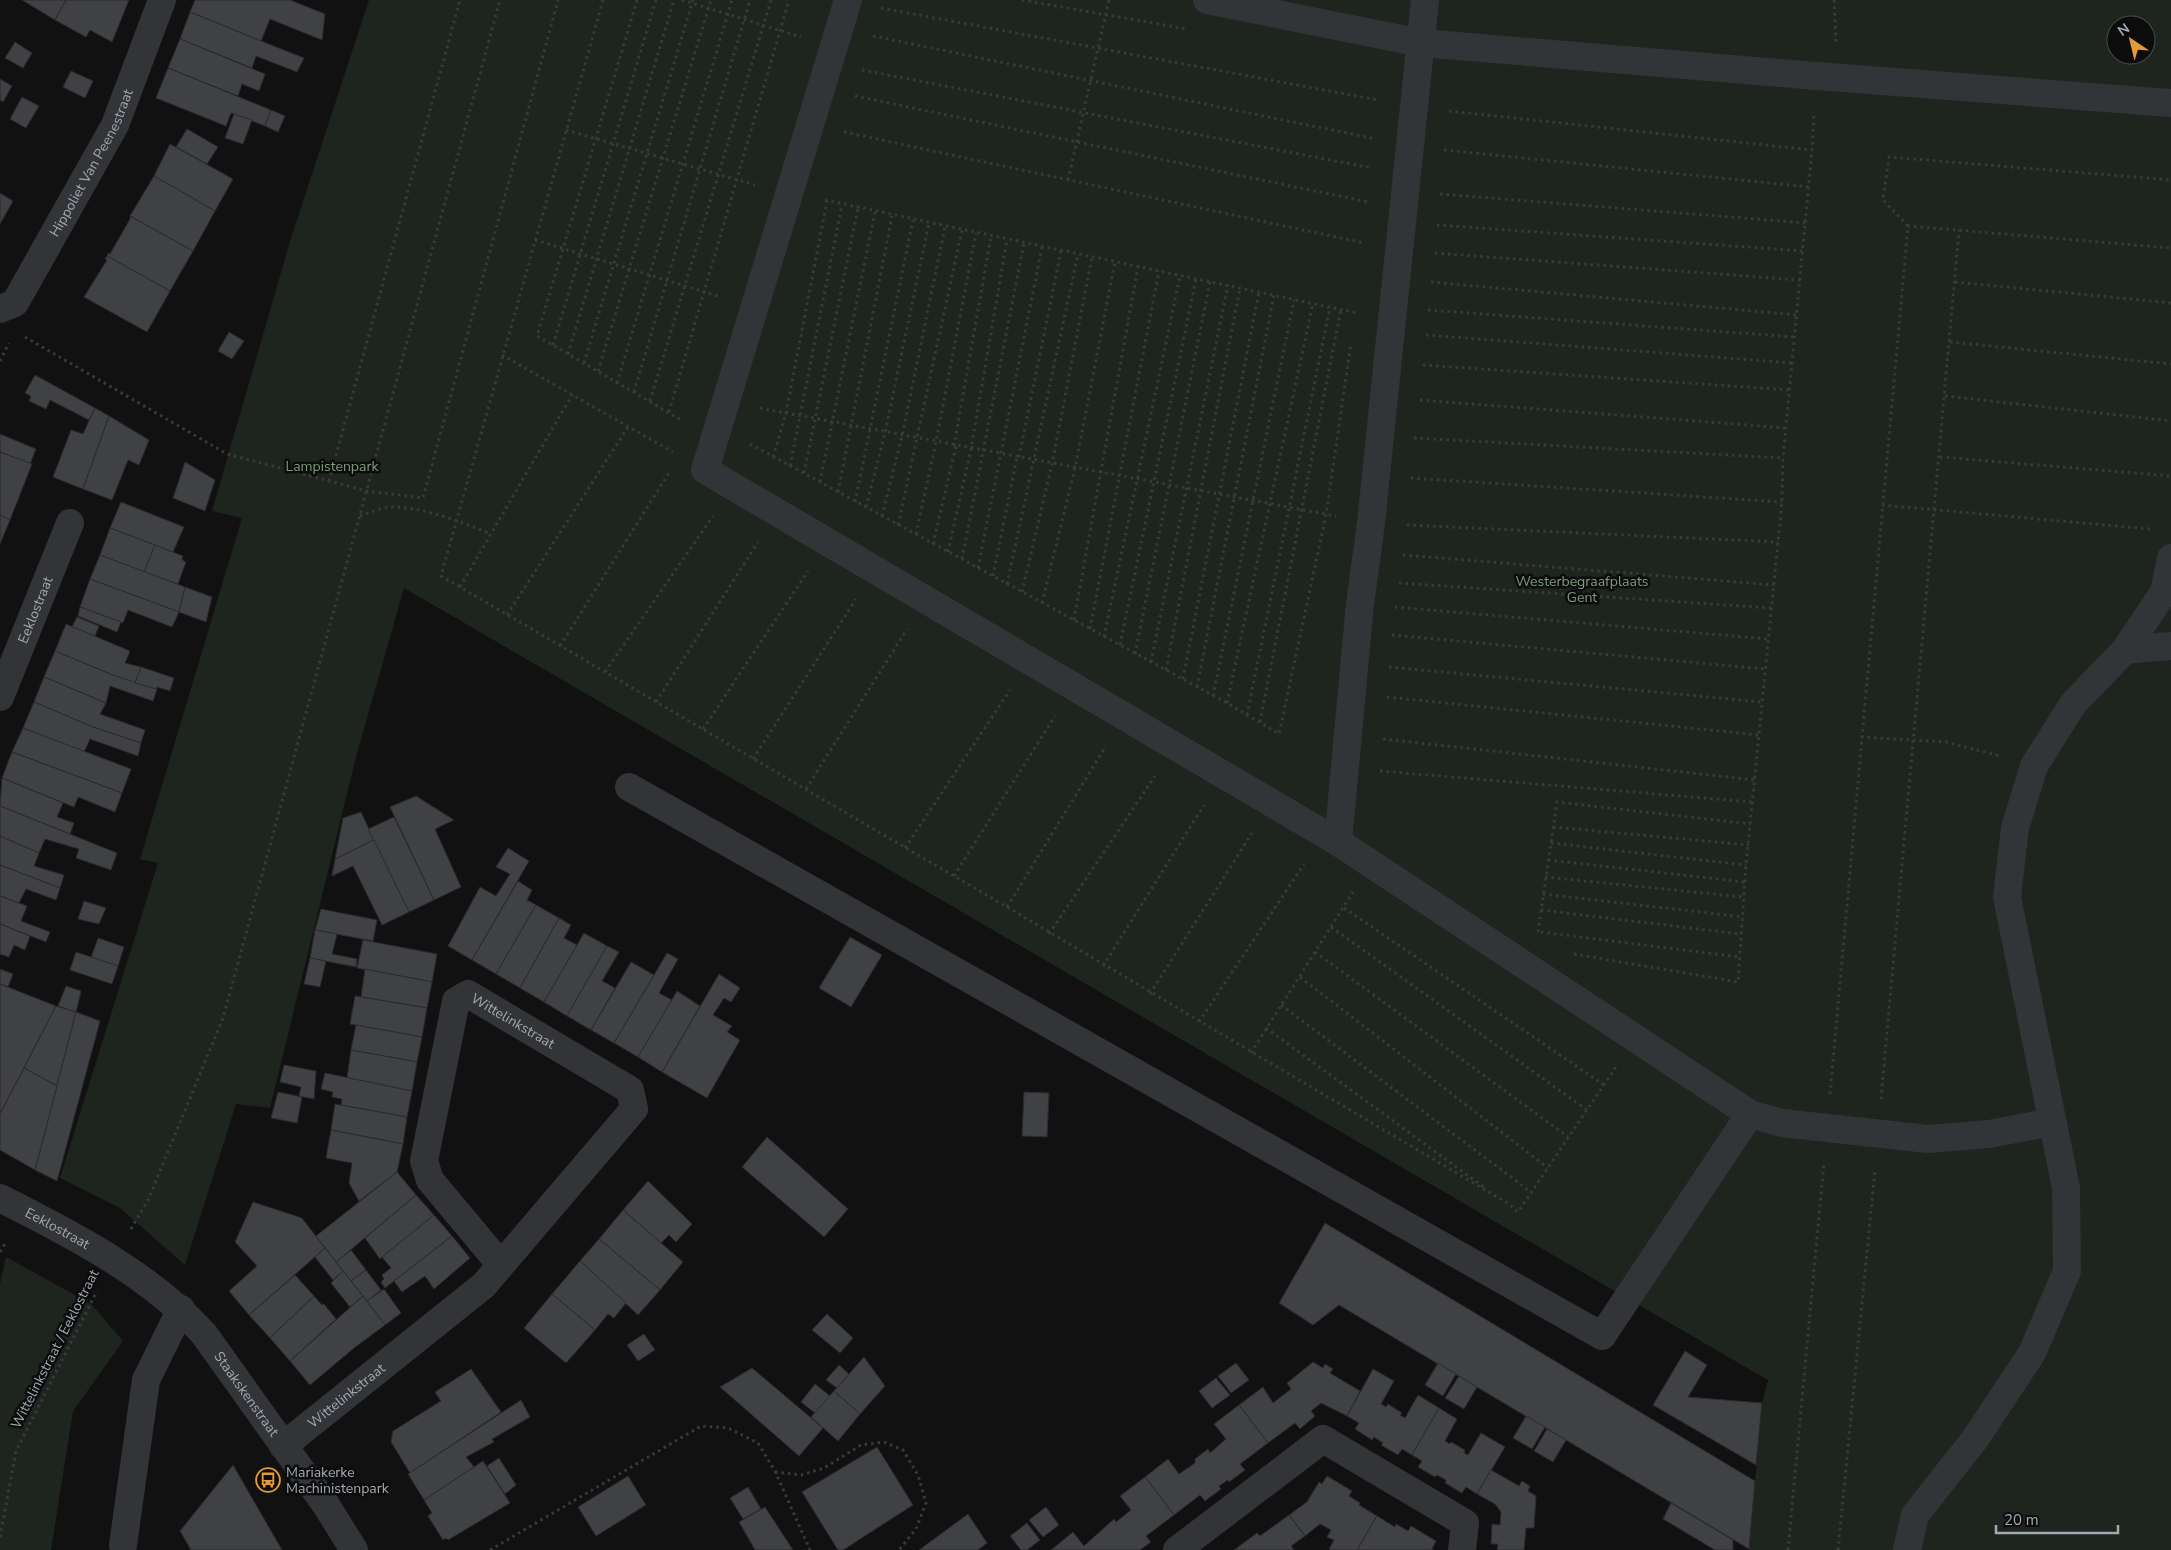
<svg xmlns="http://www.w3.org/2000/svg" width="2171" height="1550" viewBox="0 0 2171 1550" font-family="'Nunito Sans',sans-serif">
<rect width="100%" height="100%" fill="#111112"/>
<g fill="#1e251e" fill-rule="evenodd">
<path d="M369,0h1802v1550h-422l13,-147 6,-23 -1364,-792 -48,169 -86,351 -34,-4 -51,161 -65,-57 -60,-30 98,-315 -18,-4 102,-341 -30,-7 79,-273zM2116,25h30v30h-30z"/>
<polygon points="6,1257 91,1304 123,1341 73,1411 51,1550 0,1550 0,1284"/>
</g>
<g fill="#404145" stroke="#2b2b2e">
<polygon points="22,0 66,0 55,20"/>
<polygon points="66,0 129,0 112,42 90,30 86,37 55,20"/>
<polygon points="195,0 290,0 325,14 322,40 270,19 261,41 190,12"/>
<polygon points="190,12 261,41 304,58 297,72 256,56 252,68 180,39"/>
<polygon points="180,39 265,74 259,91 242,84 238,96 168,68"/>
<polygon points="15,42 32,53 23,68 5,58"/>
<polygon points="168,68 271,110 265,126 231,113 226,126 156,98"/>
<polygon points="71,71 93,81 85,98 63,87"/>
<polygon points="0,79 12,86 3,102 0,100"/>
<polygon points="22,97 39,106 26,128 10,119"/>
<polygon points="271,110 285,116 278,132 265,126"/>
<polygon points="234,114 252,120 243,144 225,138"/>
<polygon points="187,129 218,147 207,164 176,147"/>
<polygon points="170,144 233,179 215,211 154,176"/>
<polygon points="154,176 215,211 193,251 130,216"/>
<polygon points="0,193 13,201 0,224"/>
<polygon points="130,216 193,251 170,291 107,256 108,253 110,254 130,219"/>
<polygon points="107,256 170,291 147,332 84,297 107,260 105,259"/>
<polygon points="229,332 244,341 232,359 218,351"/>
<polygon points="35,375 95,408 89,420 50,400 46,409 29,401 31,396 25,393"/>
<polygon points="95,408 109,416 83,489 53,477 71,430 83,434"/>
<polygon points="109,416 149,440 139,465 128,460 112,500 83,489"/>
<polygon points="0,434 36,449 30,464 0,452"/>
<polygon points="0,452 32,464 10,520 0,515"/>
<polygon points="185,462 215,480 205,511 173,498"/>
<polygon points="121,502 184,527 173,552 110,528"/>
<polygon points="0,515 10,520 0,544"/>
<polygon points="110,528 155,545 144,572 100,555"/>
<polygon points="155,545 183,556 182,560 186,562 178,584 144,572"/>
<polygon points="100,555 185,587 179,612 90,579"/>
<polygon points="90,579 179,612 172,627 128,610 123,623 80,607"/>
<polygon points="185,587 212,597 206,622 179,612"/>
<polygon points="80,607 121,622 117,632 78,616"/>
<polygon points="77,617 99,626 95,636 72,627"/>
<polygon points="66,624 130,651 125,663 141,667 135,683 115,676 55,651"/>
<polygon points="55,651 115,676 157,689 153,701 110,686 106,703 44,677"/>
<polygon points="141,667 174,678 170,691 157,687 157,689 135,683"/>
<polygon points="44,677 106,703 100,714 145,730 141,743 93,727 34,702"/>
<polygon points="34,702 93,727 141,743 138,756 90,739 84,752 23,728"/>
<polygon points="23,728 131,769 122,793 12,752"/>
<polygon points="12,752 122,793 115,812 78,797 74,807 2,778"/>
<polygon points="2,778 63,803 57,817 74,823 70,834 0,806"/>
<polygon points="416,796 454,820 435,829 461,887 434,900 390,807"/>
<polygon points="0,806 117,853 111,870 76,858 79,849 45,839 39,853 0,836"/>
<polygon points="361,812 374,840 335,859 343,818"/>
<polygon points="394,817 434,900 409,912 368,829"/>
<polygon points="0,836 39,853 34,866 64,875 60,888 0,865"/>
<polygon points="374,840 409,912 382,925 353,866 332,876 335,859"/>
<polygon points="508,848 529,861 472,960 448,946 480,887 496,896 510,874 496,867"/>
<polygon points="0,865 60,888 56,900 26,889 19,903 0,896"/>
<polygon points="518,881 532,890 527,900 536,905 496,974 472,960"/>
<polygon points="0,896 27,906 21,921 50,932 46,942 0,924"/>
<polygon points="84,901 106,908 99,924 78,919"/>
<polygon points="536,905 559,918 520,988 496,974"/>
<polygon points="321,909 377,920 373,941 315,930"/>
<polygon points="559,918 571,925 564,938 577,945 544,1002 520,988"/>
<polygon points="0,924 30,936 25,950 14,945 9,957 0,954"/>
<polygon points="315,930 337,934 332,954 357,959 356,967 310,958"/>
<polygon points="584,933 607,946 567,1016 544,1002"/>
<polygon points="850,937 882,955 851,1007 819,988"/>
<polygon points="98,938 124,947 118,966 91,958"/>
<polygon points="363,940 437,954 432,982 357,968"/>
<polygon points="607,946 619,952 602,981 615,988 591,1030 567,1016"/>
<polygon points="76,952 118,966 112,984 70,970"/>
<polygon points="667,953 678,959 659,993 672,1000 638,1057 614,1043"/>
<polygon points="310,958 326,961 320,987 304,984"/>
<polygon points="631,962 654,975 614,1043 591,1030"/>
<polygon points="0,969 13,974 8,987 0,984"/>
<polygon points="365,969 432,982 427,1008 361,997"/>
<polygon points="719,974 740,988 731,1002 724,998 713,1015 732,1026 727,1032 740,1040 707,1098 662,1072"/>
<polygon points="0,984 56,1006 0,1114"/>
<polygon points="66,986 81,991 76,1012 58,1006"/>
<polygon points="677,991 700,1006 662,1072 638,1057"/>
<polygon points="355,996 427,1008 422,1037 350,1024"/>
<polygon points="56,1006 76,1012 57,1086 24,1068"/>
<polygon points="76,1012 100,1021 57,1181 35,1170"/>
<polygon points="356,1025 422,1037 417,1062 351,1050"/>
<polygon points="351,1050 417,1062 412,1091 347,1078"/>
<polygon points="284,1065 316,1071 314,1099 299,1096 301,1087 280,1082"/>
<polygon points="24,1068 57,1086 35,1170 0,1150 0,1114"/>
<polygon points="325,1073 412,1091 407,1117 341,1105 342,1099 332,1097 333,1092 321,1089"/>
<polygon points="278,1092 302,1097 297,1123 271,1118"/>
<polygon points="1024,1092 1049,1093 1047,1137 1022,1136"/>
<polygon points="335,1104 407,1117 403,1144 331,1130"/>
<polygon points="331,1130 403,1144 397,1172 359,1201 349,1183 352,1163 326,1158"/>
<polygon points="767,1137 848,1209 824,1237 742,1167"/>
<polygon points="397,1172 416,1195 336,1262 316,1236"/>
<polygon points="648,1181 692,1224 676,1242 669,1235 661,1243 623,1210"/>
<polygon points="416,1195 434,1215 380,1259 365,1238"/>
<polygon points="253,1202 302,1218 325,1248 249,1315 229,1291 257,1266 235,1242"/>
<polygon points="623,1210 683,1262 660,1290 599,1239"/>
<polygon points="434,1215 452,1236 385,1288 381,1282 384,1279 382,1275 391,1268 382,1257"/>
<polygon points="1325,1223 1755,1481 1749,1549 1339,1305 1313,1325 1279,1303"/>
<polygon points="452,1236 470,1258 434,1289 425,1276 402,1292 394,1281"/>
<polygon points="599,1239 660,1290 638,1315 580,1261"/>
<polygon points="325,1248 343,1271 333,1280 315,1257"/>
<polygon points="351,1250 366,1270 351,1281 336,1262"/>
<polygon points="580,1261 626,1303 614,1318 608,1314 595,1330 552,1294"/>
<polygon points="366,1270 381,1290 367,1301 351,1281"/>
<polygon points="343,1271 363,1296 350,1307 331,1283"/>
<polygon points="295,1275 314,1296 270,1338 249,1315"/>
<polygon points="384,1289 401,1313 385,1325 367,1301"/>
<polygon points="552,1294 595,1330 566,1363 524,1328"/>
<polygon points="314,1296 322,1305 324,1304 336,1319 290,1361 270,1338"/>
<polygon points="363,1296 385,1325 354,1348 310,1385 290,1361"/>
<polygon points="827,1314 853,1338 840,1353 812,1330"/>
<polygon points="644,1334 655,1350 638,1361 627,1345"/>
<polygon points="1685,1351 1707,1365 1688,1397 1762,1403 1756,1465 1653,1405"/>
<polygon points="864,1357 885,1386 860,1414 834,1391"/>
<polygon points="1313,1362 1323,1368 1325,1364 1333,1369 1330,1373 1360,1391 1347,1416 1321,1403 1311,1411 1315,1416 1300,1429 1295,1423 1268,1443 1239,1405 1263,1387 1273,1403 1291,1389 1287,1383"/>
<polygon points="1236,1363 1249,1380 1231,1393 1218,1376"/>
<polygon points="1438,1363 1456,1374 1443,1396 1425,1385"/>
<polygon points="839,1365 849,1374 837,1388 826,1380"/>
<polygon points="752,1368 823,1428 799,1456 720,1387"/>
<polygon points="471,1369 501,1412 410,1473 391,1442 393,1431 441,1401 435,1392"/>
<polygon points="1373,1369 1394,1381 1381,1404 1386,1407 1388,1404 1402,1413 1400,1415 1405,1418 1418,1395 1439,1408 1412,1455 1402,1449 1398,1455 1381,1445 1383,1443 1374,1437 1372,1440 1355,1429 1359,1423 1347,1416"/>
<polygon points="1459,1376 1477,1387 1464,1409 1445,1398"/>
<polygon points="1216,1378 1230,1395 1212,1408 1199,1391"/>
<polygon points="815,1384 830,1396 815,1413 801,1402"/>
<polygon points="834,1391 860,1414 838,1441 811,1417"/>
<polygon points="521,1400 530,1417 492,1439 494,1442 466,1457 474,1467 424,1500 408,1474"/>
<polygon points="1239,1405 1268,1443 1240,1464 1245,1470 1229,1482 1228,1480 1219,1486 1221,1489 1205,1501 1200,1495 1174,1515 1145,1477 1168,1459 1179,1474 1195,1463 1195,1459 1208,1449 1210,1453 1226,1439 1214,1424"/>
<polygon points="1439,1408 1457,1419 1445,1441 1450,1444 1451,1442 1465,1450 1464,1453 1468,1455 1481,1433 1505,1447 1477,1494 1466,1487 1462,1493 1445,1483 1446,1480 1437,1475 1435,1477 1418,1467 1422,1461 1412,1455"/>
<polygon points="1526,1416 1545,1427 1532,1449 1513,1438"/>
<polygon points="1547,1429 1566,1440 1553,1462 1534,1451"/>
<polygon points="877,1447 913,1505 843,1550 838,1550 802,1492"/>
<polygon points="499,1458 516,1485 505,1494 487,1466"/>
<polygon points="483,1461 510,1503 448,1540 446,1538 443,1540 428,1516 432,1513 424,1500"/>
<polygon points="233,1465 282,1550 191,1550 180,1531"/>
<polygon points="1491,1470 1519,1486 1522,1481 1530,1486 1528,1491 1536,1496 1534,1528 1526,1528 1524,1550 1497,1550 1498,1544 1491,1544 1492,1524 1500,1525 1501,1512 1495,1504 1477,1494"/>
<polygon points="628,1476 646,1505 596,1536 578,1507"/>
<polygon points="1327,1476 1352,1491 1349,1496 1360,1503 1359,1505 1377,1516 1357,1550 1331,1550 1329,1549 1334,1540 1327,1537 1331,1530 1320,1524 1305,1536 1289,1515 1307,1502 1319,1482 1322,1484"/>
<polygon points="1145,1477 1174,1515 1146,1536 1151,1542 1140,1550 1051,1550 1073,1532 1084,1546 1114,1519 1116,1522 1131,1510 1120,1496"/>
<polygon points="748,1487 761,1509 743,1519 730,1498"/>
<polygon points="1671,1503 1733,1540 1733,1550 1715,1550 1663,1519"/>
<polygon points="765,1507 793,1550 755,1550 739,1522"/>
<polygon points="1046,1507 1059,1525 1043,1537 1029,1520"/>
<polygon points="968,1514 987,1543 978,1550 919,1550"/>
<polygon points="1289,1515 1305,1536 1291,1546 1294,1550 1234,1550 1257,1533 1260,1536"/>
<polygon points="1377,1516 1395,1527 1396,1524 1408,1531 1411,1526 1436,1541 1432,1549 1434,1550 1357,1550"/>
<polygon points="1027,1523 1040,1540 1027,1550 1021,1550 1010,1536"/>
</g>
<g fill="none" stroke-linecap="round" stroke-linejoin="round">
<g stroke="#383a3e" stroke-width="3" stroke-dasharray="2.5 4" stroke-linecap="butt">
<polyline points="603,0 441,576 1007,907 1509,1204 1518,1212 1616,1067"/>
<polyline points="637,0 537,336 683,421"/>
<polyline points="682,0 801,37"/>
<polyline points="1022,0 1187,29"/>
<polyline points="1834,0 1836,42"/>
<polyline points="881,8 1378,100"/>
<polyline points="873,36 1376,139"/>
<polyline points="862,70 1372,168"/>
<polyline points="855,96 1368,202"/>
<polyline points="1449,111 1812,150 1814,112"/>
<polyline points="566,130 755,185"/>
<polyline points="844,132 1364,243"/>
<polyline points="1444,150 1809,187"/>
<polyline points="1068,180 1109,0"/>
<polyline points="1440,194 1806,223"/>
<polyline points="825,200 1357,313"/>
<polyline points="1437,225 1803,251"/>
<polyline points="1908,226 1883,200 1889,157 2171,180"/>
<polyline points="535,240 721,297"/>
<polyline points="1435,253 1800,280"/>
<polyline points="1431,282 1797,315"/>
<polyline points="1955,282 2171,303"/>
<polyline points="1428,310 1795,337"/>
<polyline points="1426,335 1793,363"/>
<polyline points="25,337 227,454 367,491 423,498 558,0"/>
<polyline points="1950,342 2171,364"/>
<polyline points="553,345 656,0"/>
<polyline points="568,354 674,0"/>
<polyline points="502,355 673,452"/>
<polyline points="0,361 9,343"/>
<polyline points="584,363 693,0"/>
<polyline points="1423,365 1790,390"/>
<polyline points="598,371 711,0"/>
<polyline points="617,383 732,0"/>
<polyline points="634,392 750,0"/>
<polyline points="1945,396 2171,421"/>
<polyline points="1420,400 1786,428"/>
<polyline points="650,401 771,0"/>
<polyline points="760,408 1336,516"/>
<polyline points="669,412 789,0"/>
<polyline points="1414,438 1783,458"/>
<polyline points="750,444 1227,703 1279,734 1326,515 1351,343"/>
<polyline points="954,446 991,236"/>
<polyline points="773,457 786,413 827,201"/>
<polyline points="1019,457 1061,251"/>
<polyline points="1940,457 2171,476"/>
<polyline points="790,466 842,205"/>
<polyline points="804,473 858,208"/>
<polyline points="1411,478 1782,502"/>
<polyline points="329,481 460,0"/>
<polyline points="820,482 875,212"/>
<polyline points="838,492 892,216"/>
<polyline points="855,502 913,220"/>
<polyline points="1882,505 2150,529"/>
<polyline points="866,507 885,433 929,223"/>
<path d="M360,516c10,-3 23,-10 34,-9 32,1 67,15 97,27"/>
<polyline points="882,516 902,436 945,227"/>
<polyline points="898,525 962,230"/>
<polyline points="1407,525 1778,542"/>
<polyline points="916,534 936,442 976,233"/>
<polyline points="933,544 956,446"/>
<polyline points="948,552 971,449 1007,240"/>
<polyline points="1403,555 1774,585"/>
<polyline points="962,559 1024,243"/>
<polyline points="978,568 1042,247"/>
<polyline points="993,576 1017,457"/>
<polyline points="1399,583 1771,608"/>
<polyline points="1007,584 1078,254"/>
<polyline points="460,587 572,395"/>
<polyline points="1022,592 1052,464 1092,257"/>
<polyline points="1042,603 1075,468 1115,262"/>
<polyline points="1395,607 1768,639"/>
<polyline points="507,615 628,427"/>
<polyline points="1074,620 1138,267"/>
<polyline points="1090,629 1159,271"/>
<polyline points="1392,635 1765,669"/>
<polyline points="1104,637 1180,276"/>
<polyline points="1120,645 1196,279"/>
<polyline points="560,646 669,473"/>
<polyline points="1135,654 1210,282"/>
<polyline points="1151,662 1228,285"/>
<polyline points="1389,667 1762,702"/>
<polyline points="1166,670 1240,288"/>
<polyline points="605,672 713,516"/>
<polyline points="1183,679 1259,292"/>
<polyline points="1197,687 1274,295"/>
<polyline points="1213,696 1294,300"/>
<polyline points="1387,697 1759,735"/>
<polyline points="656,702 758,542"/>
<polyline points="1227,703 1313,303"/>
<polyline points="1247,715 1330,307"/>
<polyline points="1260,722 1341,309"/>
<polyline points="703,729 808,571"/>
<polyline points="1861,737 1946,742 2000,756"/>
<polyline points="1383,739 1755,780"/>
<polyline points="753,759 856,599"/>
<polyline points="1380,771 1752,802"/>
<polyline points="806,789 907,629"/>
<polyline points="1553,827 1749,845"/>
<polyline points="1551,843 1746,865"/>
<polyline points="905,848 1010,690"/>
<polyline points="1548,860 1745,882"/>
<polyline points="954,876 1055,716"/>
<polyline points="1545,877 1743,897"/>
<polyline points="1543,894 1743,917"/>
<polyline points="1007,907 1106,746"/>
<polyline points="1344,908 1604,1085"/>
<polyline points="1541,910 1740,934"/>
<polyline points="1331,927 1587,1110"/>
<polyline points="1538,932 1557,802 1751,824"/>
<polyline points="1541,932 1739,957"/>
<polyline points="1049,934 1155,776"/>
<polyline points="1315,952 1568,1137"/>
<polyline points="1574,954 1738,982 1746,865 1782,502 1783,458 1812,150"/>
<polyline points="1103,966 1204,805"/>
<polyline points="1300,977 1548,1168"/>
<polyline points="1150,994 1252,833"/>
<polyline points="1281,1005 1531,1192"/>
<polyline points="1199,1022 1304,864"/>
<polyline points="1266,1028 1485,1188"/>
<polyline points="1251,1053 1353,892"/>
<polyline points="1830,1094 1908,226 2171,248"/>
<polyline points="1881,1099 1959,230"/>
<polyline points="131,1229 148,1200 223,1018 500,0"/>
<polyline points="0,1252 7,1241"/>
<polyline points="775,1472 801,1475 824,1468 861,1445 884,1442 903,1450 918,1475 926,1503 916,1529 899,1550"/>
<polyline points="0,1537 16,1451 97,1291"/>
<polyline points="490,1550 701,1426 728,1428 758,1443 775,1471 810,1550"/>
<polyline points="1788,1550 1824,1162"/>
<polyline points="1838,1550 1875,1170"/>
</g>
<g stroke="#323437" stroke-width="28">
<polyline points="848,0 705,470 1338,842 1750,1114 1782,1123 1928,1139 1989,1134 2052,1122"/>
<polyline points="1207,0 1421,43 1816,76 2171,103"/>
<path id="s1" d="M0,309l15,-6 100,-178 47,-125"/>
<polyline points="2125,650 2171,646"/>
<path id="s2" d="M0,697l70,-174"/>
<polyline points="629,787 1602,1336 1750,1114"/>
<polyline points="1338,842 1360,604 1371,523 1425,0"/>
<path id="s3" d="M0,1198c73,37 148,75 204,136l122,171 28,45"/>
<path id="s4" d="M283,1446l201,-161 17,-20 -71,-85 -6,-19 32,-160 12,-7 162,96 4,19 -133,156"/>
<polyline points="123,1545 146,1380 181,1309"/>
<polyline points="1177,1550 1323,1439 1465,1523 1462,1550"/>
<polyline points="1907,1550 1915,1515 1975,1439 2032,1353 2067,1271 2066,1188 2007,897 2015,828 2034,766 2073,704 2125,650 2164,592 2171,558"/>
</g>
</g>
<defs>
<g id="bus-ring" transform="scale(1.25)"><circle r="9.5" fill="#0c0c0d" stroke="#e49a37" stroke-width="1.5"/><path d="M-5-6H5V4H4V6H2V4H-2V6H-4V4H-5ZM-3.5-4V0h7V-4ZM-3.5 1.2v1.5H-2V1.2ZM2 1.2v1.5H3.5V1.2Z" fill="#e49a37"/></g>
</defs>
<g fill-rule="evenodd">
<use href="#bus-ring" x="268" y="1480"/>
</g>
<g text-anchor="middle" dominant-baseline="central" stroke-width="5" stroke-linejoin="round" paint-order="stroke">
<g font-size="14" fill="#a3a9b2" stroke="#0c0c0d">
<text stroke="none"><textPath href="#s1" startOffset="176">Hippoliet Van Peenestraat</textPath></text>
<text stroke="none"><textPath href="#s2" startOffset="94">Eeklostraat</textPath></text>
<text stroke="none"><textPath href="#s4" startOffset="644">Wittelinkstraat</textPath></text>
<text stroke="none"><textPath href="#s3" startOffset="65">Eeklostraat</textPath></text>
<text transform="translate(55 1349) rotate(-63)">Wittelinkstraat / Eeklostraat</text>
<text stroke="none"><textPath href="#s3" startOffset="320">Staakskenstraat</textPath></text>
<text stroke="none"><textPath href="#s4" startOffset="81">Wittelinkstraat</textPath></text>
</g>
<g font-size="14" fill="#7c9c7b" stroke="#0c0c0d">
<text x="332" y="466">Lampistenpark</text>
<text x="1582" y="581">Westerbegraafplaats<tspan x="1582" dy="16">Gent</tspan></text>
</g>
<g font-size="14" fill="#a3a9b2" stroke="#0c0c0d" text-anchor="start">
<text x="286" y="1472">Mariakerke<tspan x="286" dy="16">Machinistenpark</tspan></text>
</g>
</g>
<g transform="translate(2131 40) rotate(325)"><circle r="24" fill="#0c0c0d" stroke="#484b4f"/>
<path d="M0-4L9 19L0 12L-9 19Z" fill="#e49a37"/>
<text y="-8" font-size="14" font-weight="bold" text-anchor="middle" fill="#a3a9b2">N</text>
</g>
<path d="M1996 1525v8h122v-8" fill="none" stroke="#a3a9b2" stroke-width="2.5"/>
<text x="2004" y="1525" font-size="15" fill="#a3a9b2" stroke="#0c0c0d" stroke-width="4" paint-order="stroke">20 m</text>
</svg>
